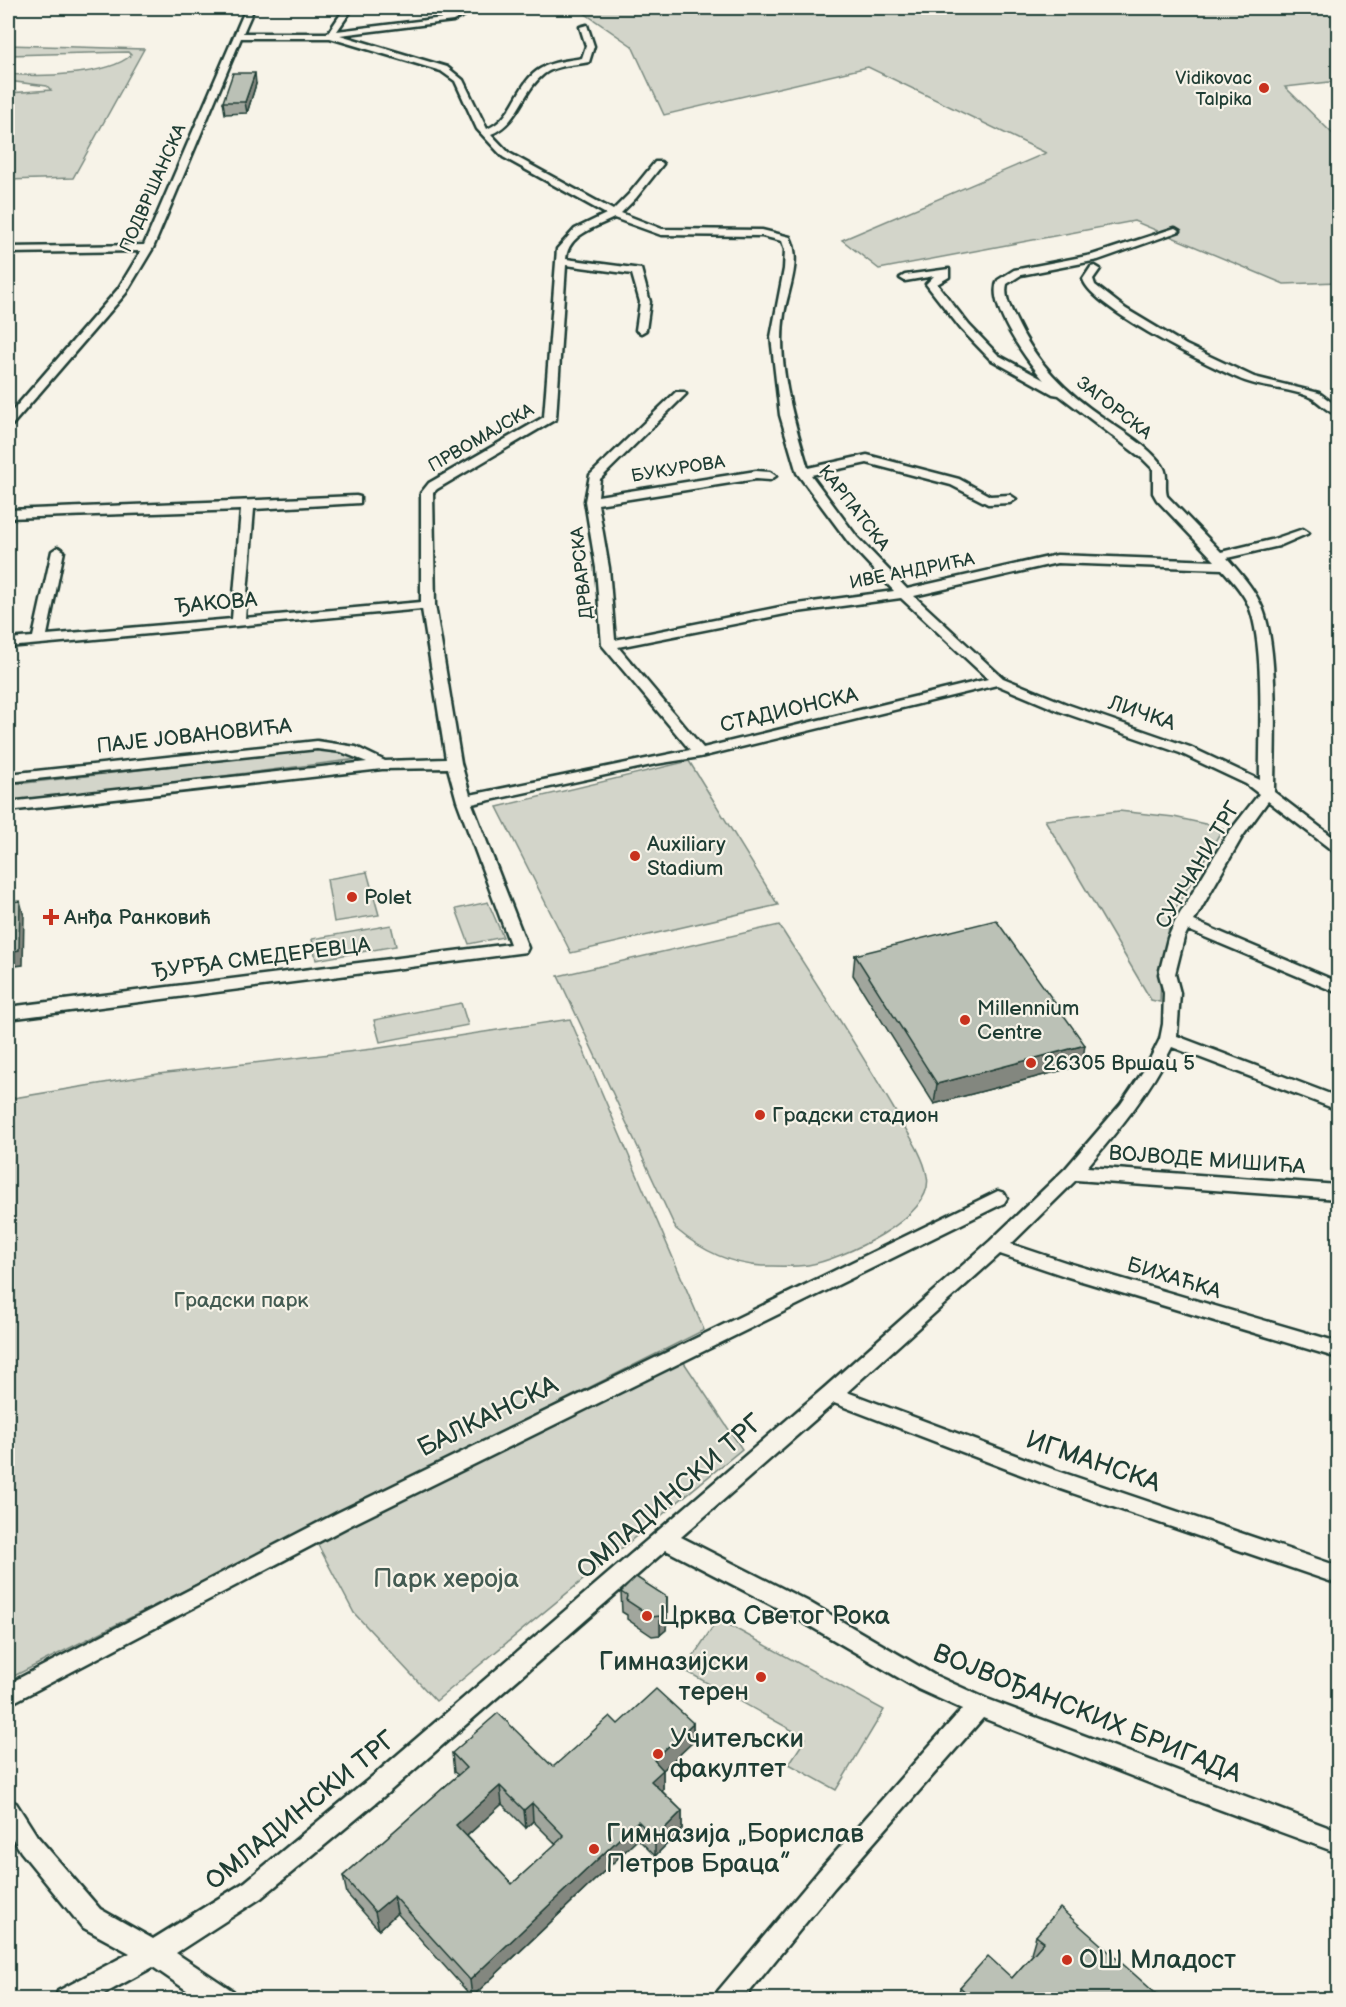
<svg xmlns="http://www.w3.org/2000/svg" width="1346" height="2007" viewBox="0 0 1346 2007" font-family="'Balsamiq Sans',sans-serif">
<rect width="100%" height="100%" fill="#f7f3e8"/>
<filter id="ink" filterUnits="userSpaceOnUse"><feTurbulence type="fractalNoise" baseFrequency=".0167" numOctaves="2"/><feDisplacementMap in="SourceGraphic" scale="12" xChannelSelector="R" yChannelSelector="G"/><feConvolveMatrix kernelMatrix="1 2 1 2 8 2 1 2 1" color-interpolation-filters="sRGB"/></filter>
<g filter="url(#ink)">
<g fill="#d3d5ca" stroke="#79897f" stroke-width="1.5">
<polygon points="553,8 1338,8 1338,81 1285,87 1338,139 1338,282 1284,284 1134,221 879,269 842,240 1046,153 868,67 664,115 632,46 584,13"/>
<path d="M8,45l136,4 -71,129 -65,2v-87l43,-3 -4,-4 -39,-5v-7c30,3 101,2 123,-19l-3,-3 -120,3z"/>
<polygon points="322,749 338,749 357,756 358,759 8,803 8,785"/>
<polygon points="689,761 778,905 571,953 497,807"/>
<polygon points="1119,811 1174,817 1223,828 1171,916 1161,972 1160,1002 1151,1000 1045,820"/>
<polygon points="367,872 379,915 334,922 327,879"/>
<polygon points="488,902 503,937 469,944 456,909"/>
<polygon points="391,925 396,946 316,960 312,939"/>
<path d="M779,925c39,61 79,122 116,186 11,20 28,42 32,65 9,41 -87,84 -119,89 -14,2 -32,1 -46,1 -34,-2 -61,-16 -86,-37l-118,-253z"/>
<polygon points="461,1003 468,1025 380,1042 374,1020"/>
<polygon points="570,1019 704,1330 8,1679 8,1099 158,1074 373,1049"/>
<polygon points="683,1361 742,1449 436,1701 354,1613 317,1543"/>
<polygon points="718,1619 884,1710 836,1790 789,1764 806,1738 684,1670"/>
</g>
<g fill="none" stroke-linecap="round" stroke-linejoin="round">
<g stroke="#1f3d34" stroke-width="5">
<g id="minor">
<path d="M246,8h8l-11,25h85l17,-25h8l-16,23 114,-14 19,-9h9l-26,13 -113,14 107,32 16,13 24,49c28,-11 29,-46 53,-60 13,-8 28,-8 42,-11l4,-12 -6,-19 7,-2 7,21 -5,16c-14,3 -33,3 -45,12 -22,17 -25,49 -53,60l18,19 104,57 16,-16 26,-32h6l2,2 -27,34 -15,15 41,16 100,1 28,7c12,24 -2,52 -6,77 -8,49 10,107 24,154l59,-13 92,24 31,17 20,-1 6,4 -6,4 -22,1 -37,-19 -84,-22 -56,12 46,62 50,52 150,-34 158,6 -58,-61 -4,-7v-24l-10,-10 -84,-64 -6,-1 -63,-35 -29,-30 -35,-45 8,-8 -29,5 -5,-3 5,-3 44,-6v8l-12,7 32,41 29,30 46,25c-16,-18 -59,-76 -46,-100l16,-10 78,-15 83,-27 5,3 -82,29 -77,15 -14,9c-3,12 3,23 8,34 20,44 51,75 90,101 20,14 43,27 57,46 7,9 2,20 5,31l54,56 50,-12 32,-11 6,4 -30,13 -52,12c12,14 25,28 33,45 20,39 14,142 14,189l64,49v12l-5,-2 -65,-50 -26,36 -48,84 144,61v11l-150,-63 -4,8 -9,36 5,19 -3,43 161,61v13l-166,-63c-22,45 -53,82 -85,120l251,18v14l-262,-19 -65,64 57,19 270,79v16l-273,-82 -65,-22 -153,138 208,78 283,96v18l-295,-101 -209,-80 -153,134 126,64 127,74 53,24 351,132v22l-163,-60 -192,-75 -149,170 -91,112h-28l3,-9 100,-119 144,-163 -44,-20 -127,-74 -125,-65 -276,241 -129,107 -85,55 57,38 3,9h-35l-48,-33 -60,33h-38l3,-9 72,-38 -48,-26 -61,-75 -13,-21v-31l8,3 21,33 63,73 53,30 92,-57 129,-107 450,-387 166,-147 76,-73 55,-64 25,-37 14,-28 3,-15 1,-31 -5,-19 9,-36 7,-16 52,-87 32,-41 -13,-10 -66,-31 -121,-42 -62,-26 -297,72 -44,7 -184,40 56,144 -2,4 -518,67v-12l502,-63 -53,-143 -9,-33 -66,1 -374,42v-9l359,-40 -26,-10 -24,-3 -309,33v-8l309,-33 39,6 29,14 61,-2 -24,-150 -414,38v-8l25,-2 19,-86 6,-4 6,4 -17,84 185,-16 9,-109 -233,8v-8l348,-14 4,1v6l-106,6 -9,109 176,-16v-109l8,-10 115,-66 13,-168 18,-20 31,-15 -103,-57 -26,-28 -22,-48 -14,-10 -111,-33h-89l-88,210 -27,45 -114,132 -4,1v-10l110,-127 23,-38 -133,2v-6l136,-2zM614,218l47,17 101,1 20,5 3,9 -1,19 -13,68 9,78 17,58 52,70 45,48 -104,14 -175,35 -6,-72 -11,-64 158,-25 14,1 6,-4 -6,-4 -14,-1 -158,25 2,-17 86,-85 -2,-2h-8l-86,83 -5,26 11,67 6,77 88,105 -220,45 -9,-32 -26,-158 -2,-112 4,-4 119,-70 10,-154 66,9 8,28 -4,28 5,3 5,-3 4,-28 -9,-33 -75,-10c2,-25 29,-31 48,-41zM1057,563l165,6c9,10 19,21 25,33 19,37 12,135 13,178l-70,-33 -121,-42 -66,-27 -89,-82zM901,598l87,81 -285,69 -85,-101 172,-34z"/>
<path d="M1095,266l5,3 -7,10 2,6 31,24 60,36 68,32 65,16 19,14v8c-10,-2 -17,-12 -26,-17 -20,-10 -46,-9 -67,-17 -32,-13 -154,-73 -162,-102l8,-12z"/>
<polygon points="998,1191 1004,1193 1007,1198 1004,1203 351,1525 8,1705 8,1684 337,1513"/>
</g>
</g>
<use href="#minor" fill="#f7f3e8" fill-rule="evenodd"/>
</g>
<g fill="#a1a69d" stroke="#1f3d34" stroke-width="1.5" fill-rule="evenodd">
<polygon points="256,84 247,113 225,114 223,102"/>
<polygon points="855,955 1082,1065 934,1104 853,975"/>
<polygon points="621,1592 667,1597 667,1617 666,1630 660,1635 652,1636 627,1619 627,1615 622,1612"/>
<path d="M693,1723v19l-30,28v19l-2,1 21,21v18l-27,27 -17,-17 -166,158 -75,-84 -18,17 -32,-36 -4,-18 115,-101 -4,-3 -2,-19 101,14 65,-43zM502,1804l24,24 7,-7 23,23 -44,40 -45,-48z"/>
<polygon points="1036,1936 1163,2000 958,2000 960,1987 1012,1978 1033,1954 1031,1953"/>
</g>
<g fill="#83877f" stroke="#1f3d34" stroke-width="1.5">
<polygon points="255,73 256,84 247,113 245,102"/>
<polygon points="20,901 24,916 23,965 8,967 8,952"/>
<polygon points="1085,1045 1082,1065 934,1104 937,1084"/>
<polygon points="667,1597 667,1617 666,1630 660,1635 660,1616"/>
<polygon points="693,1723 693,1742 663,1770 663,1789 651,1799 651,1781 654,1760"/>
<polygon points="500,1786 502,1804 459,1843 456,1825"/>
<polygon points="532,1803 533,1821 526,1828 524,1810"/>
<polygon points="682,1811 682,1829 655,1856 655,1838"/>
<polygon points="638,1821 638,1839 472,1997 470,1980"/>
<polygon points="394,1896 397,1913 379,1930 375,1912"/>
</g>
<g fill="#bbc1b6" stroke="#1f3d34" stroke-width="1.5" fill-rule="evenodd">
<polygon points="233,73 255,73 245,102 223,102"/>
<polygon points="20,901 19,950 8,952 8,902"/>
<polygon points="996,920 1085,1045 937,1084 855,955"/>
<polygon points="636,1577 667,1597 665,1611 660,1616 652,1617 626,1600 627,1596 621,1592"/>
<path d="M656,1689l37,34 -39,37 9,10 -12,11 31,30 -27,27 -17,-17 -168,159 -76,-84 -19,16 -32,-36 123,-108 -14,-15 46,-40 55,54 57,-51 8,8zM500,1786l24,24 8,-7 32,33 -52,48 -56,-59z"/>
<polygon points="1060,1908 1163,2000 974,2000 960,1987 988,1956 1012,1978 1044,1942 1036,1936"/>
</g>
</g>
<g fill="#c8321e" stroke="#f7f3e8" stroke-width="2">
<circle cx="1264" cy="88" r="6"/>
<circle cx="635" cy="856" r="6"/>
<circle cx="352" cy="897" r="6"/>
<path d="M48 908h6v6h6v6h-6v6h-6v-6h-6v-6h6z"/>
<circle cx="965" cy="1020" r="6"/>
<circle cx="1031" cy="1063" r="6"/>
<circle cx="760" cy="1115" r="6"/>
<circle cx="647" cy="1616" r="6"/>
<circle cx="761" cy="1677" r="6"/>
<circle cx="658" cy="1754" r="6"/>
<circle cx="594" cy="1849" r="6"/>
<circle cx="1067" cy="1960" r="6"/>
</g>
<g text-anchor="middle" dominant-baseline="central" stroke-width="4.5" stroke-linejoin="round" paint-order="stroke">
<g font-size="18" fill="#1f3d34" stroke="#f7f3e8" text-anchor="end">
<text x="1252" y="78">Vidikovac<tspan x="1252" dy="21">Talpika</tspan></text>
</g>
<g font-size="18" fill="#1f3d34" stroke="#f7f3e8">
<text transform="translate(153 188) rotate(-66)">ПОДВРШАНСКА</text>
<text transform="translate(1114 408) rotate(38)">ЗАГОРСКА</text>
<text transform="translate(481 438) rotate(-30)">ПРВОМАЈСКА</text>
<text transform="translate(678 469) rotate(-9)">БУКУРОВА</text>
<text transform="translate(854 508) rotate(52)">КАРПАТСКА</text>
<text transform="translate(912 571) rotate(-11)">ИВЕ АНДРИЋА</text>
<text transform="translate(582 573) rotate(-96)">ДРВАРСКА</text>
</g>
<g font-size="21" fill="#1f3d34" stroke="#f7f3e8">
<text transform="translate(216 603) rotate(-5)">ЂАКОВА</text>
<text transform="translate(789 710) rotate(-13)">СТАДИОНСКА</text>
<text transform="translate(1142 713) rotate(19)">ЛИЧКА</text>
<text transform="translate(194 736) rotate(-6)">ПАЈЕ ЈОВАНОВИЋА</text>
<text transform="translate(1198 865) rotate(-59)">СУНЧАНИ ТРГ</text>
<text transform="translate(261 958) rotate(-7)">ЂУРЂА СМЕДЕРЕВЦА</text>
<text transform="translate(1207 1160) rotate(4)">ВОЈВОДЕ МИШИЋА</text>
<text transform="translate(1174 1278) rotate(17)">БИХАЋКА</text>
</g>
<g font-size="21" fill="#1f3d34" stroke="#f7f3e8" text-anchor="start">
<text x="647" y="844">Auxiliary<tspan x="647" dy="24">Stadium</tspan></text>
<text x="364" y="897">Polet</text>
<text x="64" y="917">Анђа Ранковић</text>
<text x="977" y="1008">Millennium<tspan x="977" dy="24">Centre</tspan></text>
<text x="1043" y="1063">26305 Вршац 5</text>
<text x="772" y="1115">Градски стадион</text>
</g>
<g font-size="21" fill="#435b52" stroke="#f7f3e8">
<text x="241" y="1300">Градски парк</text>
</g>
<g font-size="26" fill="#1f3d34" stroke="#f7f3e8">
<text transform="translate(488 1417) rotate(-26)">БАЛКАНСКА</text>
<text transform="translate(1093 1462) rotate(19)">ИГМАНСКА</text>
<text transform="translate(670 1497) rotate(-41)">ОМЛАДИНСКИ ТРГ</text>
<text transform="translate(1087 1714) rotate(22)">ВОЈВОЂАНСКИХ БРИГАДА</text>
<text transform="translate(301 1811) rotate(-39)">ОМЛАДИНСКИ ТРГ</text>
</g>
<g font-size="26" fill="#435b52" stroke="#f7f3e8">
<text x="446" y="1579">Парк хероја</text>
</g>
<g font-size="26" fill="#1f3d34" stroke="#f7f3e8" text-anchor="start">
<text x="659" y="1616">Црква Светог Рока</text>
<text x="749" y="1662" text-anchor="end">Гимназијски<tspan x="749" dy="30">терен</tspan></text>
<text x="670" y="1739">Учитељски<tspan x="670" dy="30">факултет</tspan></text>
<text x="606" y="1834">Гимназија „Борислав<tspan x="606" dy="30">Петров Браца”</tspan></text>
<text x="1079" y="1960">ОШ Младост</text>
</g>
</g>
<rect width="1346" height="2007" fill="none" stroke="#f7f3e8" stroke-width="30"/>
<rect x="15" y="15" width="1316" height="1977" fill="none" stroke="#1f3d34" stroke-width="2" filter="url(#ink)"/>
</svg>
